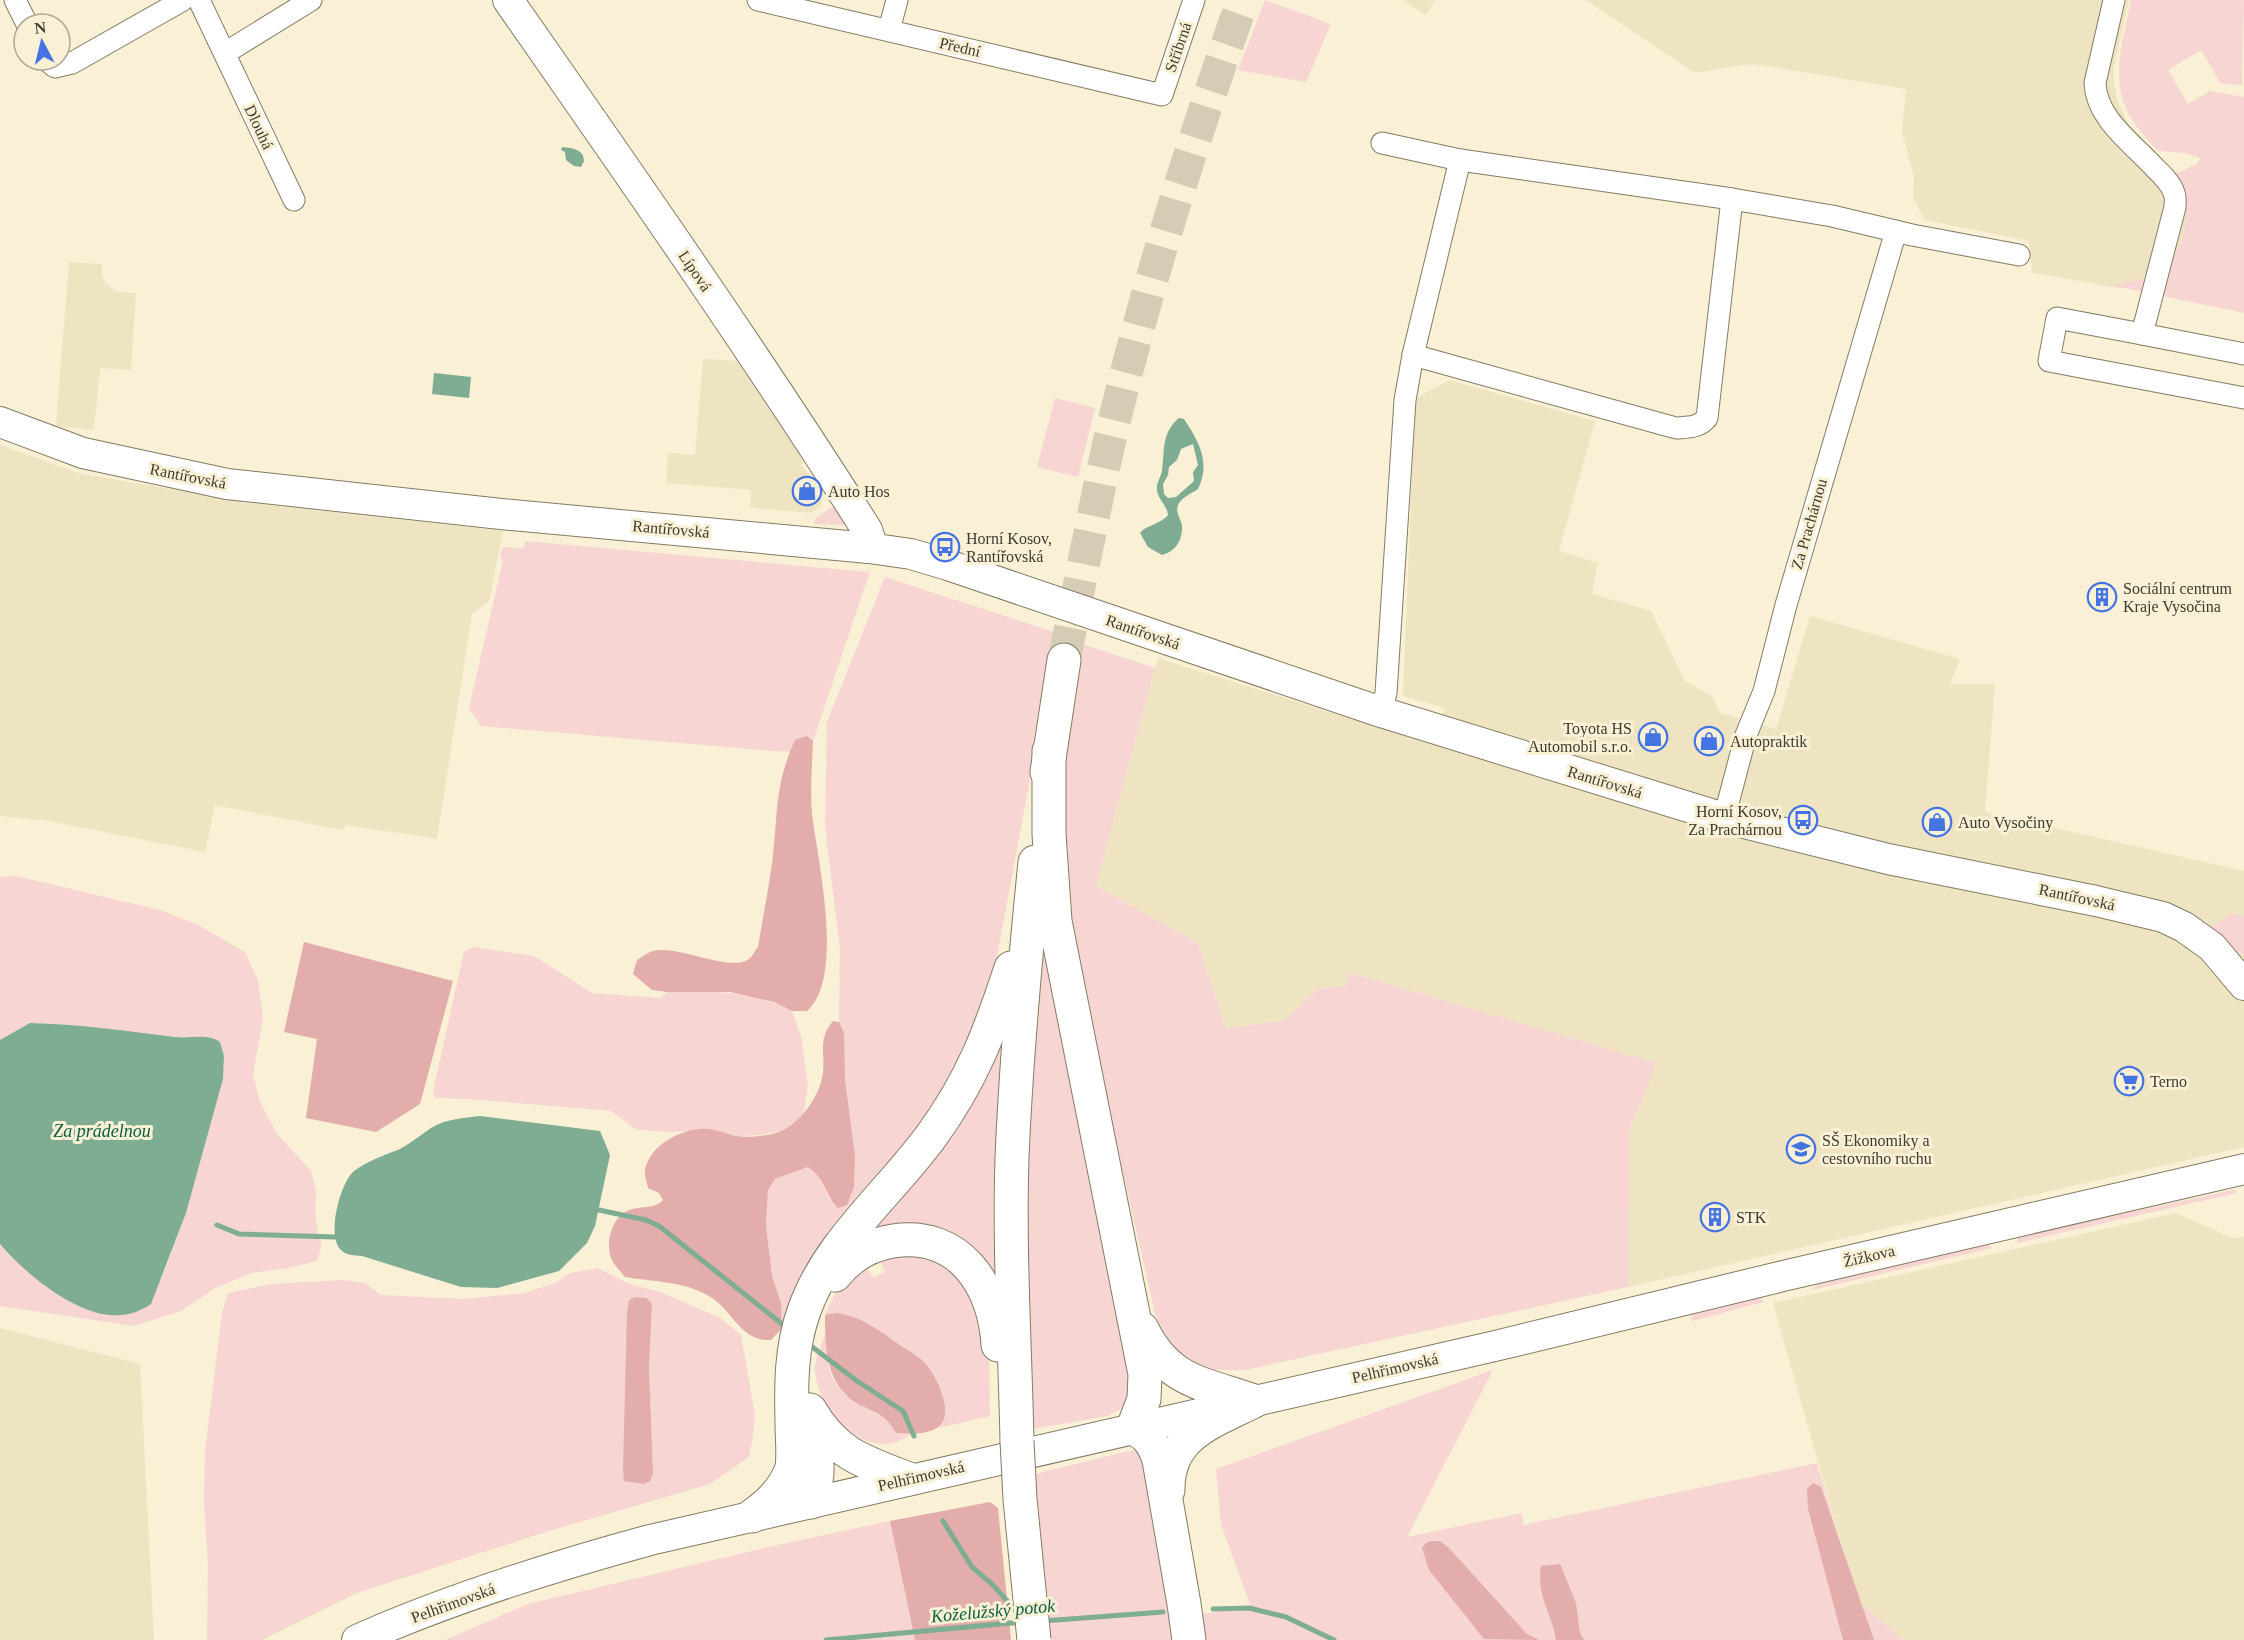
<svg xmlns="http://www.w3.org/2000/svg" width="2244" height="1640" viewBox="0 0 2244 1640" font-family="Georgia,serif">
<rect width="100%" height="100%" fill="#f9f0d5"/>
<g fill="#efe4c2">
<polygon points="1403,0 1435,0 1426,15"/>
<polygon points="1586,0 2129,0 2113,71 2117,100 2128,123 2154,151 2191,184 2194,239 2190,302 2168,278 2150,286 2119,288 2032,273 2029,241 1925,220 1913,198 1914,177 1902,132 1906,89 1752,64 1695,73"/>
<polygon points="69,262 102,264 102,276 106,284 117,292 136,293 131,370 100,368 94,430 56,426"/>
<polygon points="703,359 740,361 806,460 801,465 821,491 821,506 811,513 750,508 751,490 666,483 668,453 695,455"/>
<polygon points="1449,380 1595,421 1559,551 1598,563 1592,594 1651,611 1685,681 1712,696 1720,713 1776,729 1810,616 1960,659 1950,684 1995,684 1985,812 2244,871 2244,1147 1628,1287 1630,1126 1645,1094 1655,1063 1351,973 1347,986 1318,989 1284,1020 1226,1029 1198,943 1096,886 1158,658 1433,745 1445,708 1403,696 1415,399"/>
<polygon points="0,445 78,473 250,503 503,531 489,601 472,614 437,839 347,825 342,830 215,805 205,852 49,821 0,816"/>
<polygon points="2176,1213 2233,1238 2244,1237 2244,1640 1903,1640 1857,1600 1773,1303"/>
<polygon points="0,1328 140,1364 154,1640 0,1640"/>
</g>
<g fill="#f6d5d2" fill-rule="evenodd">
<polygon points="1265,0 1331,24 1306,82 1238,70"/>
<path d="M2131,0h113l-2,85 -21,-1 -20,-34 -33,20 20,34 22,-13 34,6v216l-134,-28c45,-2 82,-32 75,-79 -2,-11 -8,-21 -11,-31l24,-12 2,-5 -15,-5 -26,-2c-6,-4 -11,-11 -16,-17 -38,-43 -22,-83 -12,-134z"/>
<polygon points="1055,398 1095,408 1078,477 1037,467"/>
<polygon points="834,506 845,522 845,525 813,524 817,517"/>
<polygon points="525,541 868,572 871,568 813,741 801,752 774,751 481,726 469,708 503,560 500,556 503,547 524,548"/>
<path d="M885,577l172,56 -68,367 -27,60 -180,268 -1,-25 -9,-27 -6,-51 2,-35 7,-11 33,-12 11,8 11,25 24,-13c3,-37 -6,-73 -10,-109 -1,-19 3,-38 -5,-56l1,-73 -15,-123 2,-104z"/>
<polygon points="1079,643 1155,668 1096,886 1198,943 1226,1029 1284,1020 1318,989 1346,986 1351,973 1656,1063 1645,1094 1630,1126 1628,1287 1245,1370 1213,1370 1176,1354 1156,1317 1077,971 1062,881 1061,760"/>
<polygon points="16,876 160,910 198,925 245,952 258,980 263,1018 253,1074 260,1102 277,1134 311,1171 316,1191 315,1211 317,1230 322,1245 317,1261 288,1268 252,1273 215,1288 181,1311 134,1326 0,1306 0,1244 11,1258 161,1280 186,1213 223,1079 224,1056 220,1042 213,1038 176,1037 60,1024 30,1023 0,1040 0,877"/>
<polygon points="1043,904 1103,1215 1132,1395 1121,1409 1108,1416 1032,1429 1028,1364 1026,1149"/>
<polygon points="2232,913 2244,916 2244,955 2229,948 2208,931"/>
<path d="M473,947l61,9 58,37 69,5 6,-6c44,-2 86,-1 125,19l9,25 7,50 -4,26 -4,6 -17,12 -23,5 -22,1 -23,-6 -43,2 -35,-2 -26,-19 -142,-12 -34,-1 -2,-7 31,-139z"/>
<polygon points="1005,1027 998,1275 993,1276 944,1231 920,1224 870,1226"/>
<polygon points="2237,1189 2235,1193 2228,1195 2017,1243 2018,1237"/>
<polygon points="1987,1242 1992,1248 1812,1290 1819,1281"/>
<polygon points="921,1250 966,1276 989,1356 990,1416 939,1428 944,1421 836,1313 825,1315 839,1285 862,1262 874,1278 885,1272 877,1255"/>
<path d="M598,1268l29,15 36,10 59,26 19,16 14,80 -2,20 -4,22 -39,27 -171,50 -182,59 -95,47h-55l1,-74 -4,-63 1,-52 17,-138 6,-20 43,-9 72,-4 22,3 16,12 82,4 62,-6 30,-10 15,-10zM635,1297l12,2 5,5 -3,63 4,106z"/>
<polygon points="1754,1296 1761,1298 1764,1302 1692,1321 1691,1312"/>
<path d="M825,1334l4,36 5,11 8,11 14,11 33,17 7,13 14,2c-5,2 -11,7 -17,8 -40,7 -75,-36 -78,-73 -1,-10 7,-25 10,-36z"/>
<polygon points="1493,1370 1407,1537 1522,1513 1523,1525 1817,1463 1857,1600 1903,1640 1201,1640 1200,1614 1251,1607 1221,1524 1216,1469"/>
<polygon points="1141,1448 1177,1640 1051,1640 1035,1474"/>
<polygon points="890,1521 915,1640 445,1640 528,1604 768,1547"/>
</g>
<g fill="#e2adaa">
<path d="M807,736l6,5c-1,24 -3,49 -1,73 6,48 33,163 -5,197h-15l-18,-9 -44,-10h-63l-15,-2 -19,-16 4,-14c5,-3 11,-8 16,-9 24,-7 78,22 96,8 4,-3 6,-9 9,-12 5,-30 11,-60 15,-91 5,-46 2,-72 22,-116z"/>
<polygon points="304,942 453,981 420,1104 376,1132 306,1118 317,1039 284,1032"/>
<path d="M833,1021l6,1 5,11 1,47 10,76 -1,31 -7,18 -9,3c-14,-14 -11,-28 -30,-41l-33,12 -7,11 -2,35 6,51 9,27 1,25 -11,12c-29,2 -38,-28 -59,-42 -25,-17 -58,-16 -87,-21 -4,-5 -9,-10 -12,-15 -9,-15 -2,-44 14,-51 12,-6 27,-1 36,-11l-4,-7 -11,-5c-1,-6 -4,-13 -3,-18 5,-24 32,-39 55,-41 13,-1 24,4 36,7 13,2 37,0 49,-7 17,-10 33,-31 37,-51 5,-22 -6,-37 11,-57z"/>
<polygon points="635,1297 647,1298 652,1304 649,1367 653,1474 650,1481 644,1484 624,1481 623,1469 627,1313 629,1300"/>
<path d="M836,1313c26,3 45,19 65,33 8,5 17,10 23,16 12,12 33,55 13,66 -12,7 -28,6 -41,5 -10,-18 -18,-19 -36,-28 -34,-18 -35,-55 -35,-90z"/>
<polygon points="1813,1483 1821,1487 1874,1640 1843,1640 1808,1509 1807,1489"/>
<polygon points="990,1502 998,1508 1011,1640 915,1640 890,1521"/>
<polygon points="1431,1541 1440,1541 1449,1548 1527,1634 1539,1640 1484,1639 1429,1570 1422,1548 1426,1543"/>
<path d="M1560,1564l16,39 4,30 4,7h-28c-4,-28 -20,-43 -15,-74z"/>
</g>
<g fill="#7ead94" fill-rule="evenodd">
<path d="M562,147c10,1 22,2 22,14l-3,6 -7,-1 -8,-6 -1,-8 -4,-2z"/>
<polygon points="434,373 471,377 469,398 432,394"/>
<path d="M1179,418l5,1c15,23 27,43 14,70 -6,4 -15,8 -19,14 -5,9 2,15 3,23 1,14 -7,26 -20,29l-14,-8 -8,-14c6,-8 21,-9 28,-18 -1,-10 -10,-15 -11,-25 -1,-7 4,-13 5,-19 3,-21 -1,-38 17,-53zM1193,444l5,21 -5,7 1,9 -18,16 -8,1 -4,-4 -1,-10 5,-9 1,-8 8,-7 4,-11z"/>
<path d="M30,1023c49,1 97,8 145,14 15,2 32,-4 45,5l4,14 -1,23 -37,134 -35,91c-9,6 -18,10 -30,11 -40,5 -97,-42 -121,-71v-204z"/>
<path d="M480,1116l120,15 10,24 -15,71 -8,17 -28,28 -62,17 -36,-1 -99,-31c-8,-1 -16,0 -22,-7 -13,-15 0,-66 14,-78 13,-10 31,-16 46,-22 11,-6 20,-14 31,-21 15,-9 32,-10 49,-12z"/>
</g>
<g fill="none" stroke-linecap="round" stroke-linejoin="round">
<g stroke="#7ead94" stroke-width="5">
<polyline points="599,1210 646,1220 659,1226 787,1328"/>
<polyline points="217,1225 239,1234 335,1237"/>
<polyline points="807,1343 857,1381 903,1411 914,1436"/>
<polyline points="943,1521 972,1567 992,1584 1017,1612"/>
<polyline points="1213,1609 1249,1608 1286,1617 1334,1640"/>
<polyline points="1043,1621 1163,1612"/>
<polyline points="826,1640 1022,1622"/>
</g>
<path stroke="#d4ccb4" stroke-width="33" stroke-dasharray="33 16" stroke-linecap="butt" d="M1064,660c15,-72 29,-145 45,-217 35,-149 82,-299 134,-443"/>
<g stroke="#837b63" stroke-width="23">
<g id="street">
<polyline points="15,0 27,24"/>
<polyline points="199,0 294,200"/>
<polyline points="758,0 1162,95 1194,0"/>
<path d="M2114,0l-19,83c1,35 37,60 59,84 7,7 17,16 20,26 2,4 1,10 1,14l-33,127 -85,-16 -8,43 195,37"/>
<polyline points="889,30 897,0"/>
<polyline points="225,53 311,0"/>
<polyline points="46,60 55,67 72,63 183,0"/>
<polyline points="1382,143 1460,160 1732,199 1832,216 1912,235 2019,255"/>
<polyline points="2142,334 2244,354"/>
<path d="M1413,355l263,73c13,-1 22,0 31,-10l25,-219"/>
<polyline points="1381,712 1386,693 1405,400 1413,355 1460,160"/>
<polyline points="1724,818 1746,735 1764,691 1786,605 1896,231"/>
</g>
</g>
<g stroke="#837b63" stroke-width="32">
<g id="secondary">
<path d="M508,0c122,175 245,350 359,530l3,9 -1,9"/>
<polyline points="0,422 83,453 227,484 501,514 869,548 911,554 948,565 1381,712 1724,818 1888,859 2096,901 2163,917 2184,927 2212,947 2244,985"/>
<path d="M357,1640c94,-42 194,-73 293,-100l845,-194 288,-70 461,-107"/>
</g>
</g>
<g stroke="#837b63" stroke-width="35">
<g id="primary">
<path d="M1049,751v83l6,87 90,453 -1,25 -11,29c15,7 21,16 26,32l25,144 5,36"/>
<polyline points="1047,772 1064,660"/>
<path d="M835,1275c15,-19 33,-30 58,-34 66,-10 102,44 105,104"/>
<path d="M1142,1329c26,53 60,54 112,72"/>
<path d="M808,1410c5,39 16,53 3,92"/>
<path d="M810,1410c25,44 54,52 99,69"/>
<path d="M1017,1441c-2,-94 -8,-188 -5,-283 4,-99 13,-197 23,-296"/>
<path d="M1168,1490c-1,-55 45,-68 86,-89"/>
<path d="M752,1516c18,-13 32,-26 40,-48 2,-15 0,-30 0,-45 -1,-38 -1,-76 12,-112 24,-69 86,-118 128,-176 40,-55 58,-103 79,-167"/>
</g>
</g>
<use href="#street" stroke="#fff" stroke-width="21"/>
<use href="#secondary" stroke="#fff" stroke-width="30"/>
<use href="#primary" stroke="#fff" stroke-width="33"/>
<g stroke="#837b63" stroke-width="35" stroke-linecap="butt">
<polyline id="primary-bridge" points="1017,1441 1020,1499 1034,1640"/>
</g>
<use href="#primary-bridge" stroke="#fff" stroke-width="33"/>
</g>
<defs>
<g id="shop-ring" transform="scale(1.5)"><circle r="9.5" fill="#f9f0d5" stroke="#4473e4" stroke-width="1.5"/><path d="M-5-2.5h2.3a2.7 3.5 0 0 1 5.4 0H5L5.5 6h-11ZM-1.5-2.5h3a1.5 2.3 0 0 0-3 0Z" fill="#4473e4"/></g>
<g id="bus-ring" transform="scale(1.5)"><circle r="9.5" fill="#f9f0d5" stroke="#4473e4" stroke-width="1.5"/><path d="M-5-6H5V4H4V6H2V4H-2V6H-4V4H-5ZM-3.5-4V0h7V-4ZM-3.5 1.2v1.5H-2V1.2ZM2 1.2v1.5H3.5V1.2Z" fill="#4473e4"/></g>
<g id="building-ring" transform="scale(1.5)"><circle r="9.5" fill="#f9f0d5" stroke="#4473e4" stroke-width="1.5"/><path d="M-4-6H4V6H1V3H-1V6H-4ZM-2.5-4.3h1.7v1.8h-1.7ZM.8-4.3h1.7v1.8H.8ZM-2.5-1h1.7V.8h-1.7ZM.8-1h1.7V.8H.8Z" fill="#4473e4"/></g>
<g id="supermarket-ring" transform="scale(1.5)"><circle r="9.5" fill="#f9f0d5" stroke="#4473e4" stroke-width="1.5"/><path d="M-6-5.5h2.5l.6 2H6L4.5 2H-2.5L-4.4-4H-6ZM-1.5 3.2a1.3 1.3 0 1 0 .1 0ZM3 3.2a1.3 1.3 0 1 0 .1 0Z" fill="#4473e4"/></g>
<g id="university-ring" transform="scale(1.5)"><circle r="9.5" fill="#f9f0d5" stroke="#4473e4" stroke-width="1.5"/><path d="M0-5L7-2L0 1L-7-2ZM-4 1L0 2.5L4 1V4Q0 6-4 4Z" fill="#4473e4"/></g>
</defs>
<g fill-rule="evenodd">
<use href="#shop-ring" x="807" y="491"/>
<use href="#bus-ring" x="945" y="547"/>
<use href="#building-ring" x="2102" y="597"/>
<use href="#shop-ring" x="1653" y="737"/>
<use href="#shop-ring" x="1709" y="741"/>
<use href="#bus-ring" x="1803" y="820"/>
<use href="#shop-ring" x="1937" y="822"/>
<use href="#supermarket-ring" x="2129" y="1081"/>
<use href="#university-ring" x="1801" y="1149"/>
<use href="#building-ring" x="1715" y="1217"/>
</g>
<g text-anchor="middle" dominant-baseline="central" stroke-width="6" stroke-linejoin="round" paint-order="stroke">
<g font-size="16" fill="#3e3b30" stroke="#f9f0d5">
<text transform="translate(960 47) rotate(13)">Přední</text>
<text transform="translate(1178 47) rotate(-71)">Stříbrná</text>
<text transform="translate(259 127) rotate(65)">Dlouhá</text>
<text transform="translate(695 271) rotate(56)">Lípová</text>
<text transform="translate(188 476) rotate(11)">Rantířovská</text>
<text transform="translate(1809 524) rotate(-74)">Za Prachárnou</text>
<text transform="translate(671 529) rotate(5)">Rantířovská</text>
<text transform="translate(1143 632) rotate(19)">Rantířovská</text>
<text transform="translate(1605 782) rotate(17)">Rantířovská</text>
<text transform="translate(2077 897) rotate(12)">Rantířovská</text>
<text transform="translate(1869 1256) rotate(-13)">Žižkova</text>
<text transform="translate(1395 1368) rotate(-13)">Pelhřimovská</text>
<text transform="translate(921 1476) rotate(-13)">Pelhřimovská</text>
<text transform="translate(453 1603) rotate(-20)">Pelhřimovská</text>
</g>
<g font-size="16" fill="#3e3b30" stroke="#f9f0d5" text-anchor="start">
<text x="828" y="491">Auto Hos</text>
<text x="966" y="538">Horní Kosov,<tspan x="966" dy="18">Rantířovská</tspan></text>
<text x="2123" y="588">Sociální centrum<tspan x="2123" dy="18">Kraje Vysočina</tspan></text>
<text x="1632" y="728" text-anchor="end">Toyota HS<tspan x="1632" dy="18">Automobil s.r.o.</tspan></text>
<text x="1730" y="741">Autopraktik</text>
<text x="1782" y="811" text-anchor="end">Horní Kosov,<tspan x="1782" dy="18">Za Prachárnou</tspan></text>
<text x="1958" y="822">Auto Vysočiny</text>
<text x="2150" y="1081">Terno</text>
<text x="1822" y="1140">SŠ Ekonomiky a<tspan x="1822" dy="18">cestovního ruchu</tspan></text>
<text x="1736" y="1217">STK</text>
</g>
<g font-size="18" font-style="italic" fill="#0c6040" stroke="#f9f0d5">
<text x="102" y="1131">Za prádelnou</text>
<text transform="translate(993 1611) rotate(-5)">Koželužský potok</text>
</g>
</g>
<g transform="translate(42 42) rotate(353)"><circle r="28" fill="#f9f0d5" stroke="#aea893" stroke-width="1.5"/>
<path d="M0-4.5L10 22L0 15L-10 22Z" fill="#4473e4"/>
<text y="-9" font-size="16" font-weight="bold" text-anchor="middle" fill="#3e3b30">N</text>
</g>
</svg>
